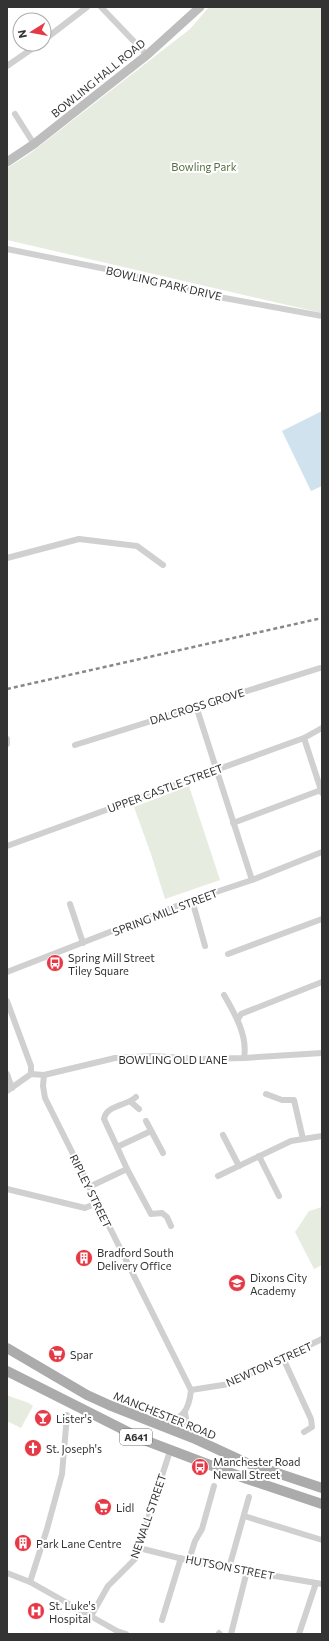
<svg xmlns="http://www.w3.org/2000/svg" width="329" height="1641" viewBox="0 0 329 1641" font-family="Commissioner,sans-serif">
<rect width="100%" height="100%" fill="#fff"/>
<g fill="#e6ecdf">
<polygon points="209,7 322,7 322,313 7,240 7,168 28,155 190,29"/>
<polygon points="189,786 220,880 165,899 151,854 134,807"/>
<polygon points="322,1207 322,1265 314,1269 295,1232 309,1211"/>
<path d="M7,1395c8,4 21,6 26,11l-12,22 -14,-7z"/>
</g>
<polygon fill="#cfe2ee" points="322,411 322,486 311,491 282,431"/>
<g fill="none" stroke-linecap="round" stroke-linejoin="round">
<g stroke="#d0d0d0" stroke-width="6">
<polyline points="101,7 147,55"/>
<polyline points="44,40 87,7"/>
<polyline points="7,66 39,44"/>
<polyline points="15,114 34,144"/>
<polyline points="7,249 106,269 208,295 322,316"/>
<polyline points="7,558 79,539 137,546 163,565"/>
<polyline points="196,706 252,880"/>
<polyline points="304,738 322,793"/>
<polyline points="7,739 7,744"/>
<polyline points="75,745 320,668"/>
<polyline points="233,823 321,790"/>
<polyline points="7,846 304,738 322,728"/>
<polyline points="192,900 205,946"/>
<polyline points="70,904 83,943"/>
<polyline points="228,954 322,919"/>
<polyline points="7,972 192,900 252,880 322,852"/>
<path d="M224,995c11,19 24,41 20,63"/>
<polyline points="7,1001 31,1066 31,1074"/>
<polyline points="238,1019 241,1014 322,982"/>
<polyline points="7,1074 12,1088"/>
<path d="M44,1075l-1,11 2,12 146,292c-2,22 -9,29 -30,35"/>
<polyline points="7,1091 31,1074 44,1075 115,1058 153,1056 201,1059 244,1058 322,1053"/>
<polyline points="266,1094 282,1100 294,1100 303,1139"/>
<polyline points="131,1102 139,1109"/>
<polyline points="146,1121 163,1153"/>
<polyline points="223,1135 239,1166"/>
<path d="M117,1147l-13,-28c2,-14 23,-13 32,-22"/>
<polyline points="259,1156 279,1196"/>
<polyline points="127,1169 151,1214 162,1213 167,1217 171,1226"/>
<polyline points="218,1176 291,1141 322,1136"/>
<polyline points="89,1187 127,1169 117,1147 151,1131"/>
<polyline points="7,1189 85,1208 97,1203"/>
<polyline points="283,1358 311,1419 312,1427 304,1432"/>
<polyline points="191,1390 229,1384 322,1339"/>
<polyline points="185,1413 188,1428 193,1438"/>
<polyline points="244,1516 322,1540"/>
<polyline points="139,1548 199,1563 322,1584"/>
<polyline points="189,1560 195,1541 202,1529 214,1486"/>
<polyline points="229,1568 249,1497"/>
<polyline points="7,1573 30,1582 117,1631 126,1634"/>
<polyline points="30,1582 47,1529 62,1474 67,1415"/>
<polyline points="91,1616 108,1586 135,1559 170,1451"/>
<polyline points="162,1620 181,1558"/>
<polyline points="219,1633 220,1634"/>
<polyline points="231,1634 247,1571"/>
<polyline points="299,1634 316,1583"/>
</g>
<polyline stroke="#bdbdbd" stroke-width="9" points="7,162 34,144 147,55 200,7"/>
<g stroke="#ababab" stroke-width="10">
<polyline points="7,1348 87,1395 109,1405 193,1438 247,1463 322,1488"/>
<polyline points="7,1371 144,1440 247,1479 322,1504"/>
</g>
<polyline stroke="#888" stroke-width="2.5" stroke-dasharray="4 3" stroke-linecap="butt" points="7,689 322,618"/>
</g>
<defs>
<g id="bus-disc" transform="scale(0.9)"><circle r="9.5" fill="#e63946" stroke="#fff"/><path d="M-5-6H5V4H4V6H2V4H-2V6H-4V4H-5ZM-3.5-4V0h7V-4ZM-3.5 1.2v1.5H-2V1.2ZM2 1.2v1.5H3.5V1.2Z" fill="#fff"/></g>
<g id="building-disc" transform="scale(0.9)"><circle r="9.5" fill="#e63946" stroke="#fff"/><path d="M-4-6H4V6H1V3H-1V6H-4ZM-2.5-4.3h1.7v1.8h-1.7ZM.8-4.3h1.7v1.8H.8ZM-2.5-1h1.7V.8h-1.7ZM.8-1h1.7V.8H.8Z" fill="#fff"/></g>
<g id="school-disc" transform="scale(0.9)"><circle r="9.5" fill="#e63946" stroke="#fff"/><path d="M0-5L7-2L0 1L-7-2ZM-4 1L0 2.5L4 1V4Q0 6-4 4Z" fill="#fff"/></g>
<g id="supermarket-disc" transform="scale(0.9)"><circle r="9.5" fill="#e63946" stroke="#fff"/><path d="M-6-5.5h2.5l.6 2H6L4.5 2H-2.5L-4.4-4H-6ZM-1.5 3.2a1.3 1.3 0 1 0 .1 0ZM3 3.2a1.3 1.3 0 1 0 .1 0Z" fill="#fff"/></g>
<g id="bar-disc" transform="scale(0.9)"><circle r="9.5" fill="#e63946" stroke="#fff"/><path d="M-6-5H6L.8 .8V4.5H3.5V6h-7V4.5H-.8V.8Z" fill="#fff"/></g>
<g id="church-disc" transform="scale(0.9)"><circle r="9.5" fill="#e63946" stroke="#fff"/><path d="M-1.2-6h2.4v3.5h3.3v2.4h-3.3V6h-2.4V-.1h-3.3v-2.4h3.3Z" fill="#fff"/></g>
<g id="hospital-disc" transform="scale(0.9)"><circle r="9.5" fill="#e63946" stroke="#fff"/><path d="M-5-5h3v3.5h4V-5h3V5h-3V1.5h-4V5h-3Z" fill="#fff"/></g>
</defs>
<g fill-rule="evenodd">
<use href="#bus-disc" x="55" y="963"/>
<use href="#building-disc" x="84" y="1258"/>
<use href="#school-disc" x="237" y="1283"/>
<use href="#supermarket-disc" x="57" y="1354"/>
<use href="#bar-disc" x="43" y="1418"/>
<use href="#church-disc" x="33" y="1448"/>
<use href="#bus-disc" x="200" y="1467"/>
<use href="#supermarket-disc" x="103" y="1507"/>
<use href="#building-disc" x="23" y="1543"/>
<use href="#hospital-disc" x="36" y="1611"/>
</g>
<g text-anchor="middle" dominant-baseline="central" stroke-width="4" stroke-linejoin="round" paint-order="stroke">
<rect fill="#fff" stroke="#707070" stroke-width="1" x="120" y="1429" width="32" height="16" rx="3"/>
<g font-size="10" font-weight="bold" fill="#333">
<text x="136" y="1437">A641</text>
</g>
<g font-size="11" fill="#333" stroke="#fff">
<text transform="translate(98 78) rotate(-39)">BOWLING HALL ROAD</text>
<text transform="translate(164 283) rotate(13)">BOWLING PARK DRIVE</text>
<text transform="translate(197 706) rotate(-17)">DALCROSS GROVE</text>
<text transform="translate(165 788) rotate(-20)">UPPER CASTLE STREET</text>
<text transform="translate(165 912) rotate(-21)">SPRING MILL STREET</text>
<text x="173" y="1059">BOWLING OLD LANE</text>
<text transform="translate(91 1191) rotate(64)">RIPLEY STREET</text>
<text transform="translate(269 1364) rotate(-24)">NEWTON STREET</text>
<text transform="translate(165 1415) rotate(22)">MANCHESTER ROAD</text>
<text transform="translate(148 1516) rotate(-71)">NEWALL STREET</text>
<text transform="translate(230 1567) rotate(11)">HUTSON STREET</text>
</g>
<g font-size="11" fill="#56703f" stroke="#fff">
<text x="204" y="166">Bowling Park</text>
</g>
<g font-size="11" fill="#333" stroke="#fff" text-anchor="start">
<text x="68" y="957">Spring Mill Street<tspan x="68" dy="13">Tiley Square</tspan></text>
<text x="97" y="1252">Bradford South<tspan x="97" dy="13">Delivery Office</tspan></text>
<text x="250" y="1277">Dixons City<tspan x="250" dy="13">Academy</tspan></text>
<text x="70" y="1354">Spar</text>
<text x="56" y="1418">Lister's</text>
<text x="46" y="1448">St. Joseph's</text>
<text x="213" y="1461">Manchester Road<tspan x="213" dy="13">Newall Street</tspan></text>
<text x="116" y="1507">Lidl</text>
<text x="36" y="1543">Park Lane Centre</text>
<text x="49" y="1605">St. Luke's<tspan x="49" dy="13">Hospital</tspan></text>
</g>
</g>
<rect width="329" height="1641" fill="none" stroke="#333333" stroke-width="16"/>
<g transform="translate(32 32) rotate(259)"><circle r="19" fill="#ffffff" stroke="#adadad"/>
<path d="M0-3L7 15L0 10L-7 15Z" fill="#e63946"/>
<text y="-6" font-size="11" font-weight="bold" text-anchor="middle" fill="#333333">N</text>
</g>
</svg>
